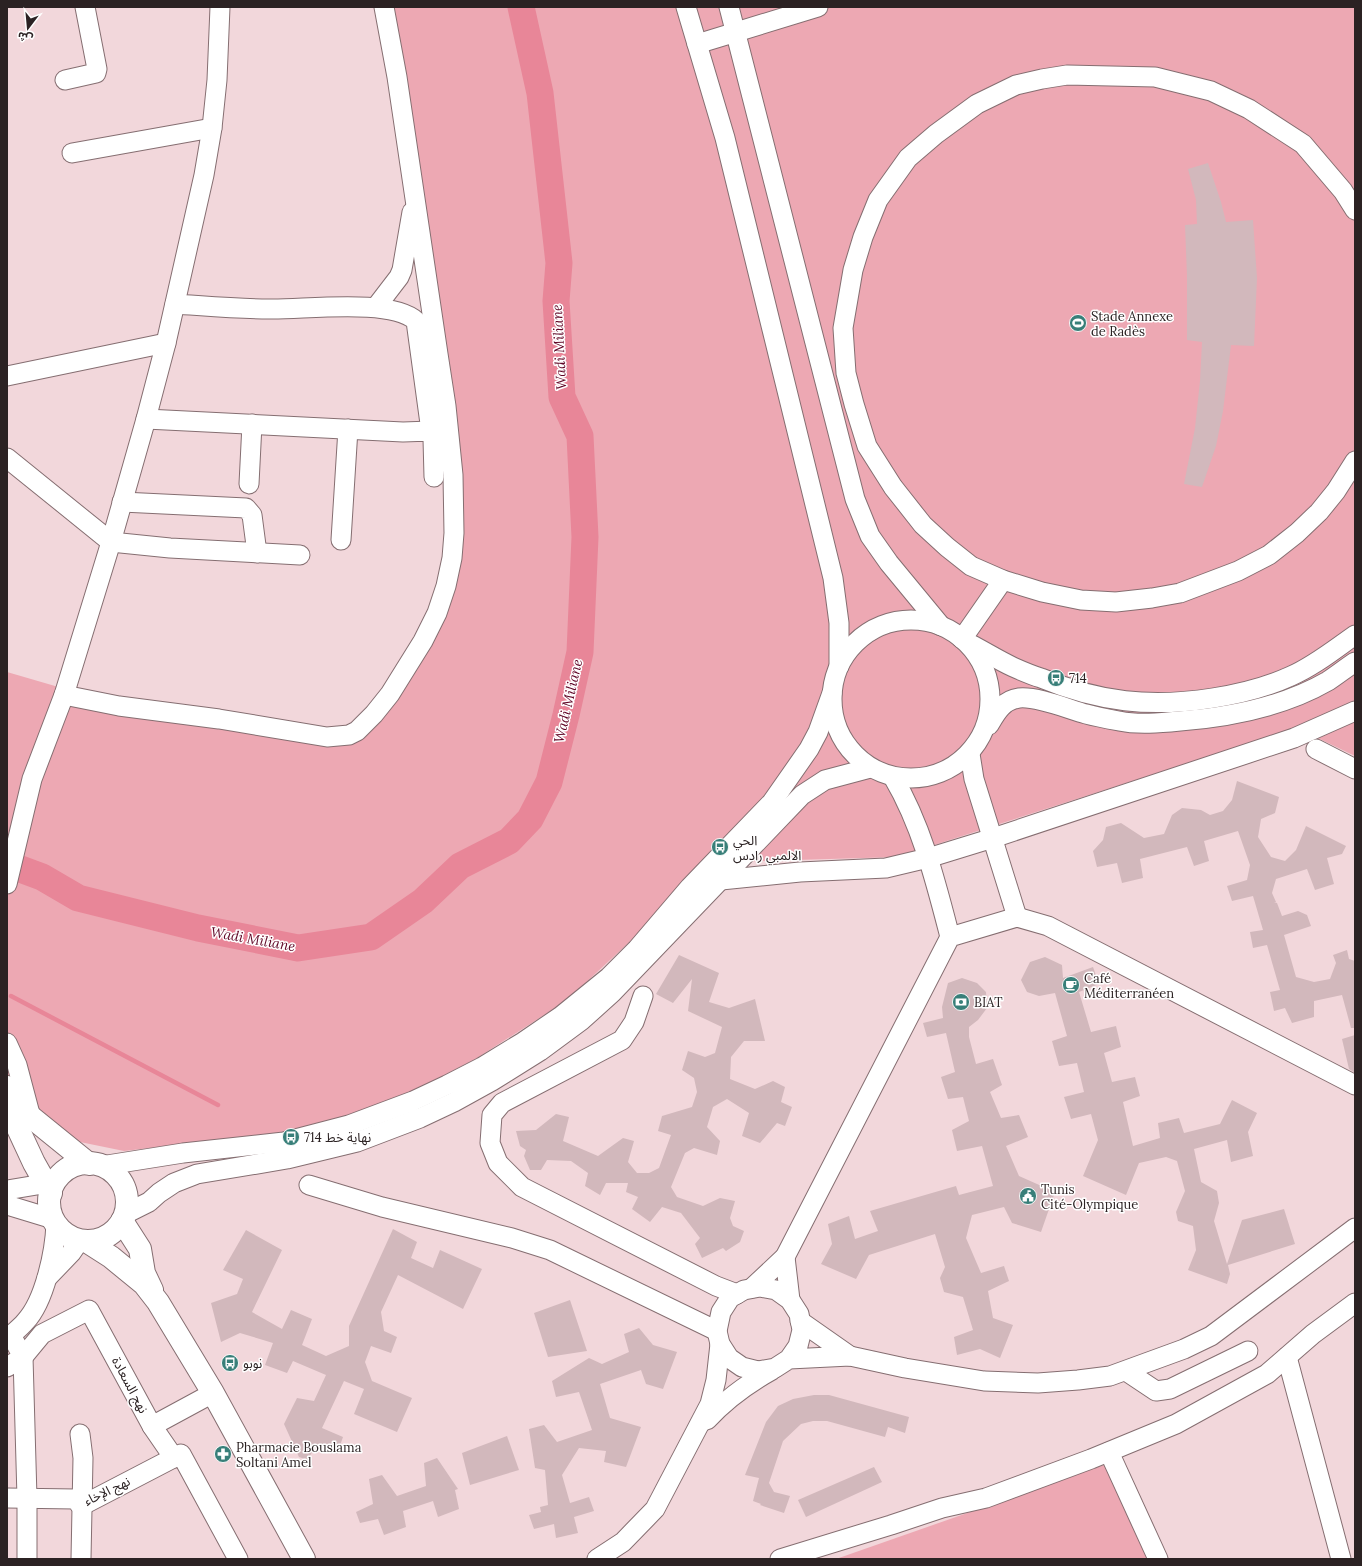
<svg xmlns="http://www.w3.org/2000/svg" width="1362" height="1566" viewBox="0 0 1362 1566" font-family="Lora,'Noto Sans Arabic',serif">
<rect width="100%" height="100%" fill="#f2d7db"/>
<g fill="#eda8b3">
<polygon points="390,7 1355,7 1355,756 1297,728 897,857 700,863 638,934 566,1001 477,1058 412,1092 347,1117 281,1133 124,1151 41,1134 7,1126 7,672 55,686 325,744 378,719 460,559"/>
<polygon points="1107,1464 1168,1559 836,1559"/>
</g>
<g fill="none" stroke-linecap="round" stroke-linejoin="round">
<polyline stroke="#e88698" stroke-width="4.5" points="11,996 218,1105"/>
<polyline stroke="#e88698" stroke-width="27" points="7,864 42,877 78,898 198,928 298,948 371,937 423,901 460,866 509,841 530,819 549,782 566,715 580,652 585,537 580,436 562,397 556,301 559,263 540,93 521,7"/>
</g>
<g fill="#d2b8bc">
<polygon points="1208,163 1221,202 1226,222 1253,220 1257,278 1254,346 1231,345 1223,411 1216,446 1202,487 1184,484 1195,428 1200,381 1202,342 1187,340 1187,276 1185,225 1197,224 1196,200 1188,169"/>
<polygon points="1237,781 1279,797 1275,813 1261,819 1258,837 1271,857 1285,861 1296,850 1306,826 1346,846 1342,854 1327,858 1334,884 1315,890 1307,869 1276,879 1272,893 1276,902 1274,902 1277,903 1282,916 1298,911 1307,915 1311,926 1284,935 1296,977 1314,982 1330,979 1336,963 1333,955 1347,950 1349,959 1355,961 1355,1028 1351,1028 1342,995 1314,1001 1314,1017 1292,1023 1285,1008 1274,1011 1270,992 1280,990 1267,945 1253,948 1250,932 1263,930 1253,896 1232,901 1227,886 1247,880 1250,865 1238,831 1204,841 1209,861 1194,866 1187,847 1140,859 1143,878 1122,883 1117,863 1097,867 1093,851 1103,840 1106,827 1121,823 1144,838 1164,834 1172,815 1182,808 1201,810 1210,815 1223,811 1232,800"/>
<polygon points="679,955 719,973 709,1002 729,1008 755,999 765,1041 744,1041 731,1057 730,1079 755,1089 773,1081 785,1087 781,1102 792,1107 785,1126 777,1123 760,1143 742,1136 749,1113 727,1099 713,1107 707,1127 720,1141 717,1155 694,1148 685,1153 671,1187 677,1197 703,1206 720,1198 735,1201 730,1218 733,1226 744,1231 740,1242 726,1251 723,1248 702,1258 695,1244 700,1238 681,1213 662,1207 650,1222 632,1209 638,1197 626,1192 628,1183 606,1183 600,1195 585,1186 588,1173 571,1161 547,1160 541,1170 530,1170 524,1156 526,1150 520,1146 516,1131 536,1130 556,1114 569,1117 563,1141 598,1156 623,1138 634,1141 628,1162 637,1173 649,1173 659,1168 671,1135 658,1131 662,1116 692,1107 697,1092 694,1078 682,1070 688,1051 705,1057 715,1053 722,1027 688,1011 692,979 673,1003 656,994"/>
<polygon points="1045,957 1062,965 1063,978 1093,967 1099,984 1079,992 1091,1032 1116,1026 1121,1047 1104,1053 1112,1082 1135,1077 1140,1096 1123,1102 1133,1146 1160,1138 1158,1123 1179,1118 1184,1133 1220,1124 1232,1100 1257,1113 1248,1132 1253,1156 1231,1162 1227,1140 1194,1149 1201,1182 1217,1191 1219,1203 1214,1221 1227,1264 1242,1220 1284,1209 1295,1244 1228,1265 1230,1274 1227,1284 1188,1270 1196,1250 1193,1226 1178,1221 1176,1212 1185,1191 1177,1161 1166,1157 1139,1163 1126,1195 1083,1176 1098,1140 1091,1114 1071,1119 1064,1097 1084,1092 1077,1063 1059,1066 1052,1041 1067,1036 1055,993 1039,996 1027,992 1021,980 1030,962"/>
<polygon points="962,978 977,983 986,992 987,1008 978,1020 969,1027 969,1037 976,1064 993,1059 1002,1085 990,1092 1001,1118 1019,1115 1028,1137 1006,1146 1019,1176 1055,1192 1041,1232 1012,1223 1004,1207 972,1215 966,1238 981,1273 1004,1266 1009,1281 988,1291 993,1318 1013,1325 1000,1358 980,1349 957,1355 954,1337 973,1330 963,1297 944,1292 940,1278 945,1267 935,1234 869,1255 856,1279 821,1264 832,1244 828,1224 849,1216 855,1239 878,1231 870,1211 956,1186 959,1195 993,1186 982,1146 957,1151 952,1130 969,1121 963,1097 948,1099 941,1077 955,1072 946,1033 927,1037 923,1023 943,1018 942,1007 948,983"/>
<polygon points="1355,1035 1355,1073 1349,1069 1342,1039"/>
<polygon points="393,1229 417,1242 411,1258 433,1268 440,1250 482,1269 463,1309 398,1275 381,1312 384,1331 397,1337 391,1353 371,1346 365,1362 372,1381 412,1398 397,1432 354,1414 364,1389 344,1381 322,1428 343,1437 337,1454 315,1446 308,1460 299,1457 284,1424 297,1398 314,1401 326,1375 293,1361 287,1373 265,1365 273,1343 240,1333 221,1342 211,1303 237,1294 243,1279 223,1270 246,1230 282,1250 252,1312 282,1329 291,1310 312,1319 302,1345 326,1356 349,1346 349,1326"/>
<polygon points="570,1300 587,1351 548,1357 534,1313"/>
<polygon points="639,1328 653,1345 677,1352 663,1389 646,1384 641,1370 600,1384 610,1418 641,1427 626,1467 604,1462 606,1451 579,1448 562,1475 570,1503 589,1497 594,1511 574,1517 578,1533 556,1538 554,1524 534,1529 529,1515 541,1512 540,1507 548,1505 545,1470 535,1468 529,1429 544,1425 557,1442 592,1430 579,1392 556,1397 552,1381 589,1358 602,1364 629,1352 624,1334"/>
<polygon points="814,1395 829,1395 909,1417 905,1433 888,1427 885,1437 827,1421 813,1421 801,1424 783,1441 769,1483 774,1492 790,1496 784,1513 760,1505 761,1504 753,1501 759,1478 745,1475 766,1422 778,1406 793,1399"/>
<polygon points="507,1436 519,1470 470,1485 462,1453"/>
<polygon points="437,1458 458,1489 455,1490 459,1509 438,1517 433,1501 403,1511 406,1527 384,1535 378,1519 360,1523 356,1512 373,1504 369,1479 382,1475 397,1496 426,1486 424,1463"/>
<polygon points="874,1467 882,1482 806,1517 798,1500"/>
</g>
<g fill="none" stroke-linecap="round" stroke-linejoin="round">
<g stroke="#856e71" stroke-width="21">
<g id="minor">
<polyline points="686,7 725,138 833,578 839,623 839,666"/>
<polyline points="729,7 855,499 870,536 889,563 941,626"/>
<polyline points="697,44 818,7"/>
<polyline points="65,80 96,73 97,69 85,7"/>
<polyline points="72,153 212,128"/>
<polyline points="1355,210 1343,191 1303,144 1249,109 1211,91 1155,77 1067,75 1042,79 1016,85 977,104 936,134 908,158 878,200 863,237 853,270 843,328 846,373 854,404 867,446 893,487 923,525 947,547 971,566 1003,580 1042,592 1081,600 1116,602 1152,598 1180,593 1238,571 1269,555 1297,533 1319,512 1336,491 1355,461"/>
<path d="M175,304c31,2 63,5 94,5 35,1 122,-11 147,12l15,110"/>
<polyline points="376,307 399,277 402,270 412,212"/>
<polyline points="7,376 166,343"/>
<polyline points="146,419 403,432 431,431 433,439 434,477"/>
<polyline points="7,458 111,542 170,548 300,555"/>
<polyline points="249,484 252,424"/>
<polyline points="122,502 246,508 252,515 257,553"/>
<polyline points="341,540 348,429"/>
<circle cx="911" cy="699" r="79"/>
<polyline points="962,639 1003,580"/>
<path d="M970,644c14,7 28,16 43,23 9,4 18,8 28,11 58,24 109,30 172,20 26,-4 54,-11 78,-22 23,-10 44,-27 64,-41"/>
<polyline points="64,695 119,706 219,719 327,737 349,735 357,731 374,714 390,694 423,641 437,613 446,586 452,558 454,533 453,475 446,406 438,354 397,77 384,7"/>
<path d="M989,725c7,-12 14,-25 30,-27 18,-2 49,11 67,16 11,3 22,5 33,7 19,4 41,2 61,0 51,-4 103,-14 148,-40 9,-6 18,-13 27,-19"/>
<polyline points="1316,749 1355,769"/>
<polyline points="970,754 974,779 1017,917"/>
<path d="M893,777c29,49 43,106 57,160"/>
<polyline points="721,880 800,872 886,868 928,858 993,838 1294,738 1355,711"/>
<polyline points="7,884 32,779 64,695 111,542 146,419 166,343 204,175 212,128 217,80 220,7"/>
<polyline points="643,996 634,1022 622,1040 502,1103 492,1115 490,1143 498,1163 522,1187 716,1286 737,1294"/>
<polyline points="7,1043 17,1065 30,1114"/>
<polyline points="101,1166 183,1153 284,1142 349,1125 413,1101 447,1085 482,1067 523,1042 561,1016 609,977 637,949 690,887 772,802 809,749 818,732 832,693"/>
<polyline points="309,1185 382,1207 512,1238 550,1250 717,1331"/>
<polyline points="7,1190 55,1182"/>
<polyline points="7,1205 53,1219"/>
<polyline points="125,1214 149,1202 159,1193 174,1183 197,1174 287,1159 357,1142 420,1118 454,1102 492,1081 540,1051 582,1020 612,993 802,795 825,780 870,768"/>
<polyline points="785,1257 790,1300"/>
<polyline points="47,1278 71,1253 80,1240"/>
<polyline points="752,1288 785,1257 950,937 1017,917 1048,926 1355,1085"/>
<polyline points="800,1321 850,1356"/>
<polyline points="11,1335 23,1357 27,1498 27,1559"/>
<path d="M7,1339c6,-6 13,-11 18,-17 20,-21 30,-71 31,-99"/>
<polyline points="1287,1357 1341,1559"/>
<polyline points="789,1359 798,1346 802,1330 799,1314 790,1300 776,1290 760,1287 744,1290 730,1298 721,1312 717,1331 720,1344 729,1358 742,1367 758,1371 775,1368 789,1359 850,1356 905,1368 984,1381 1038,1383 1078,1380 1110,1376 1184,1349 1211,1336 1355,1228"/>
<polyline points="7,1367 23,1357 42,1334 89,1310 152,1426 174,1458"/>
<polyline points="1126,1371 1156,1391 1170,1389 1248,1351"/>
<path d="M707,1420c19,-21 40,-36 65,-50"/>
<polyline points="152,1426 213,1393"/>
<polyline points="80,1434 83,1458 81,1559"/>
<polyline points="1109,1452 1158,1559"/>
<polyline points="7,1498 75,1499 81,1506 181,1454 238,1559"/>
<polyline points="597,1559 623,1542 655,1509 710,1404 716,1380 720,1344"/>
<polyline points="780,1559 891,1525 942,1508 986,1498 1091,1459 1176,1424 1267,1374 1313,1334 1355,1303"/>
</g>
</g>
<g stroke="#856e71" stroke-width="24">
<g id="major">
<polyline points="7,1087 31,1117 89,1164"/>
<polyline points="7,1105 34,1163 51,1193"/>
<circle cx="88" cy="1202" r="39"/>
<polyline points="122,1221 140,1249 144,1273 152,1290"/>
<polyline points="86,1241 111,1257 144,1284 158,1302 213,1393 304,1559"/>
</g>
</g>
<use href="#minor" stroke="#fff" stroke-width="19"/>
<use href="#major" stroke="#fff" stroke-width="22"/>
</g>
<defs>
<g id="stadium-disc" transform="scale(0.9)"><circle r="9.5" fill="#387f79" stroke="#fff"/><path d="M0-5a6.5 5 0 1 0 0 10a6.5 5 0 1 0 0-10ZM-3.5-1.8h7v3.6h-7Z" fill="#fff"/></g>
<g id="bus-disc" transform="scale(0.9)"><circle r="9.5" fill="#387f79" stroke="#fff"/><path d="M-5-6H5V4H4V6H2V4H-2V6H-4V4H-5ZM-3.5-4V0h7V-4ZM-3.5 1.2v1.5H-2V1.2ZM2 1.2v1.5H3.5V1.2Z" fill="#fff"/></g>
<g id="cafe-disc" transform="scale(0.9)"><circle r="9.5" fill="#387f79" stroke="#fff"/><path d="M-5.5-4.5H6V0H3Q3 3.5 0 3.5H-2.5Q-5.5 3.5-5.5 0ZM3-3.2v2h1.7v-2ZM-6 4.5H4V6H-6Z" fill="#fff"/></g>
<g id="bank-disc" transform="scale(0.9)"><circle r="9.5" fill="#387f79" stroke="#fff"/><path d="M-6-4H6V4H-6ZM0-2.3a2.3 2.3 0 1 0 0 4.6a2.3 2.3 0 1 0 0-4.6Z" fill="#fff"/></g>
<g id="civic-disc" transform="scale(0.9)"><circle r="9.5" fill="#387f79" stroke="#fff"/><path d="M-.6-6.5H3V-4.5H.6V-3L4-1V1h2V6H-6V1h2V-1L-.6-3ZM-1.2 2.5V6h2.4V2.5Z" fill="#fff"/></g>
<g id="pharmacy-disc" transform="scale(0.9)"><circle r="9.5" fill="#387f79" stroke="#fff"/><path d="M-2-6h4v4h4v4h-4v4h-4v-4h-4v-4h4Z" fill="#fff"/></g>
</defs>
<g fill-rule="evenodd">
<use href="#stadium-disc" x="1078" y="323"/>
<use href="#bus-disc" x="1056" y="678"/>
<use href="#bus-disc" x="720" y="847"/>
<use href="#cafe-disc" x="1071" y="985"/>
<use href="#bank-disc" x="961" y="1002"/>
<use href="#bus-disc" x="291" y="1137"/>
<use href="#civic-disc" x="1028" y="1196"/>
<use href="#bus-disc" x="230" y="1363"/>
<use href="#pharmacy-disc" x="223" y="1454"/>
</g>
<g text-anchor="middle" dominant-baseline="central" stroke-width="3" stroke-linejoin="round" paint-order="stroke">
<g font-size="13" fill="#2b2223" stroke="#fff" text-anchor="start">
<text x="1091" y="316">Stade Annexe<tspan x="1091" dy="15">de Radès</tspan></text>
<text x="1069" y="678">714</text>
<text x="733" y="840">الحي<tspan x="733" dy="15">الالمبي رادس</tspan></text>
<text x="1084" y="978">Café<tspan x="1084" dy="15">Méditerranéen</tspan></text>
<text x="974" y="1002">BIAT</text>
<text x="304" y="1137">نهاية خط 714</text>
<text x="1041" y="1189">Tunis<tspan x="1041" dy="15">Cité-Olympique</tspan></text>
<text x="243" y="1363">نوبو</text>
<text x="236" y="1447">Pharmacie Bouslama<tspan x="236" dy="15">Soltani Amel</tspan></text>
</g>
<g font-size="13" fill="#2b2223" stroke="#fff">
<text transform="translate(130 1385) rotate(62)">نهج السعادة</text>
<text transform="translate(107 1491) rotate(-26)">نهج الإخاء</text>
</g>
<g font-size="14" font-style="italic" fill="#600626" stroke="#fff">
<text transform="translate(559 347) rotate(-93)">Wadi Miliane</text>
<text transform="translate(568 701) rotate(-77)">Wadi Miliane</text>
<text transform="translate(253 939) rotate(10)">Wadi Miliane</text>
</g>
</g>
<rect width="1362" height="1566" fill="none" stroke="#2b2223" stroke-width="16"/>
<g transform="translate(28 28) rotate(196)" stroke="#ffffff" stroke-width="3" paint-order="stroke">
<path d="M0-3L7 15L0 10L-7 15Z" fill="#2b2223"/>
<text y="-6" font-size="11" font-weight="bold" text-anchor="middle" fill="#2b2223">ش</text>
</g>
</svg>
